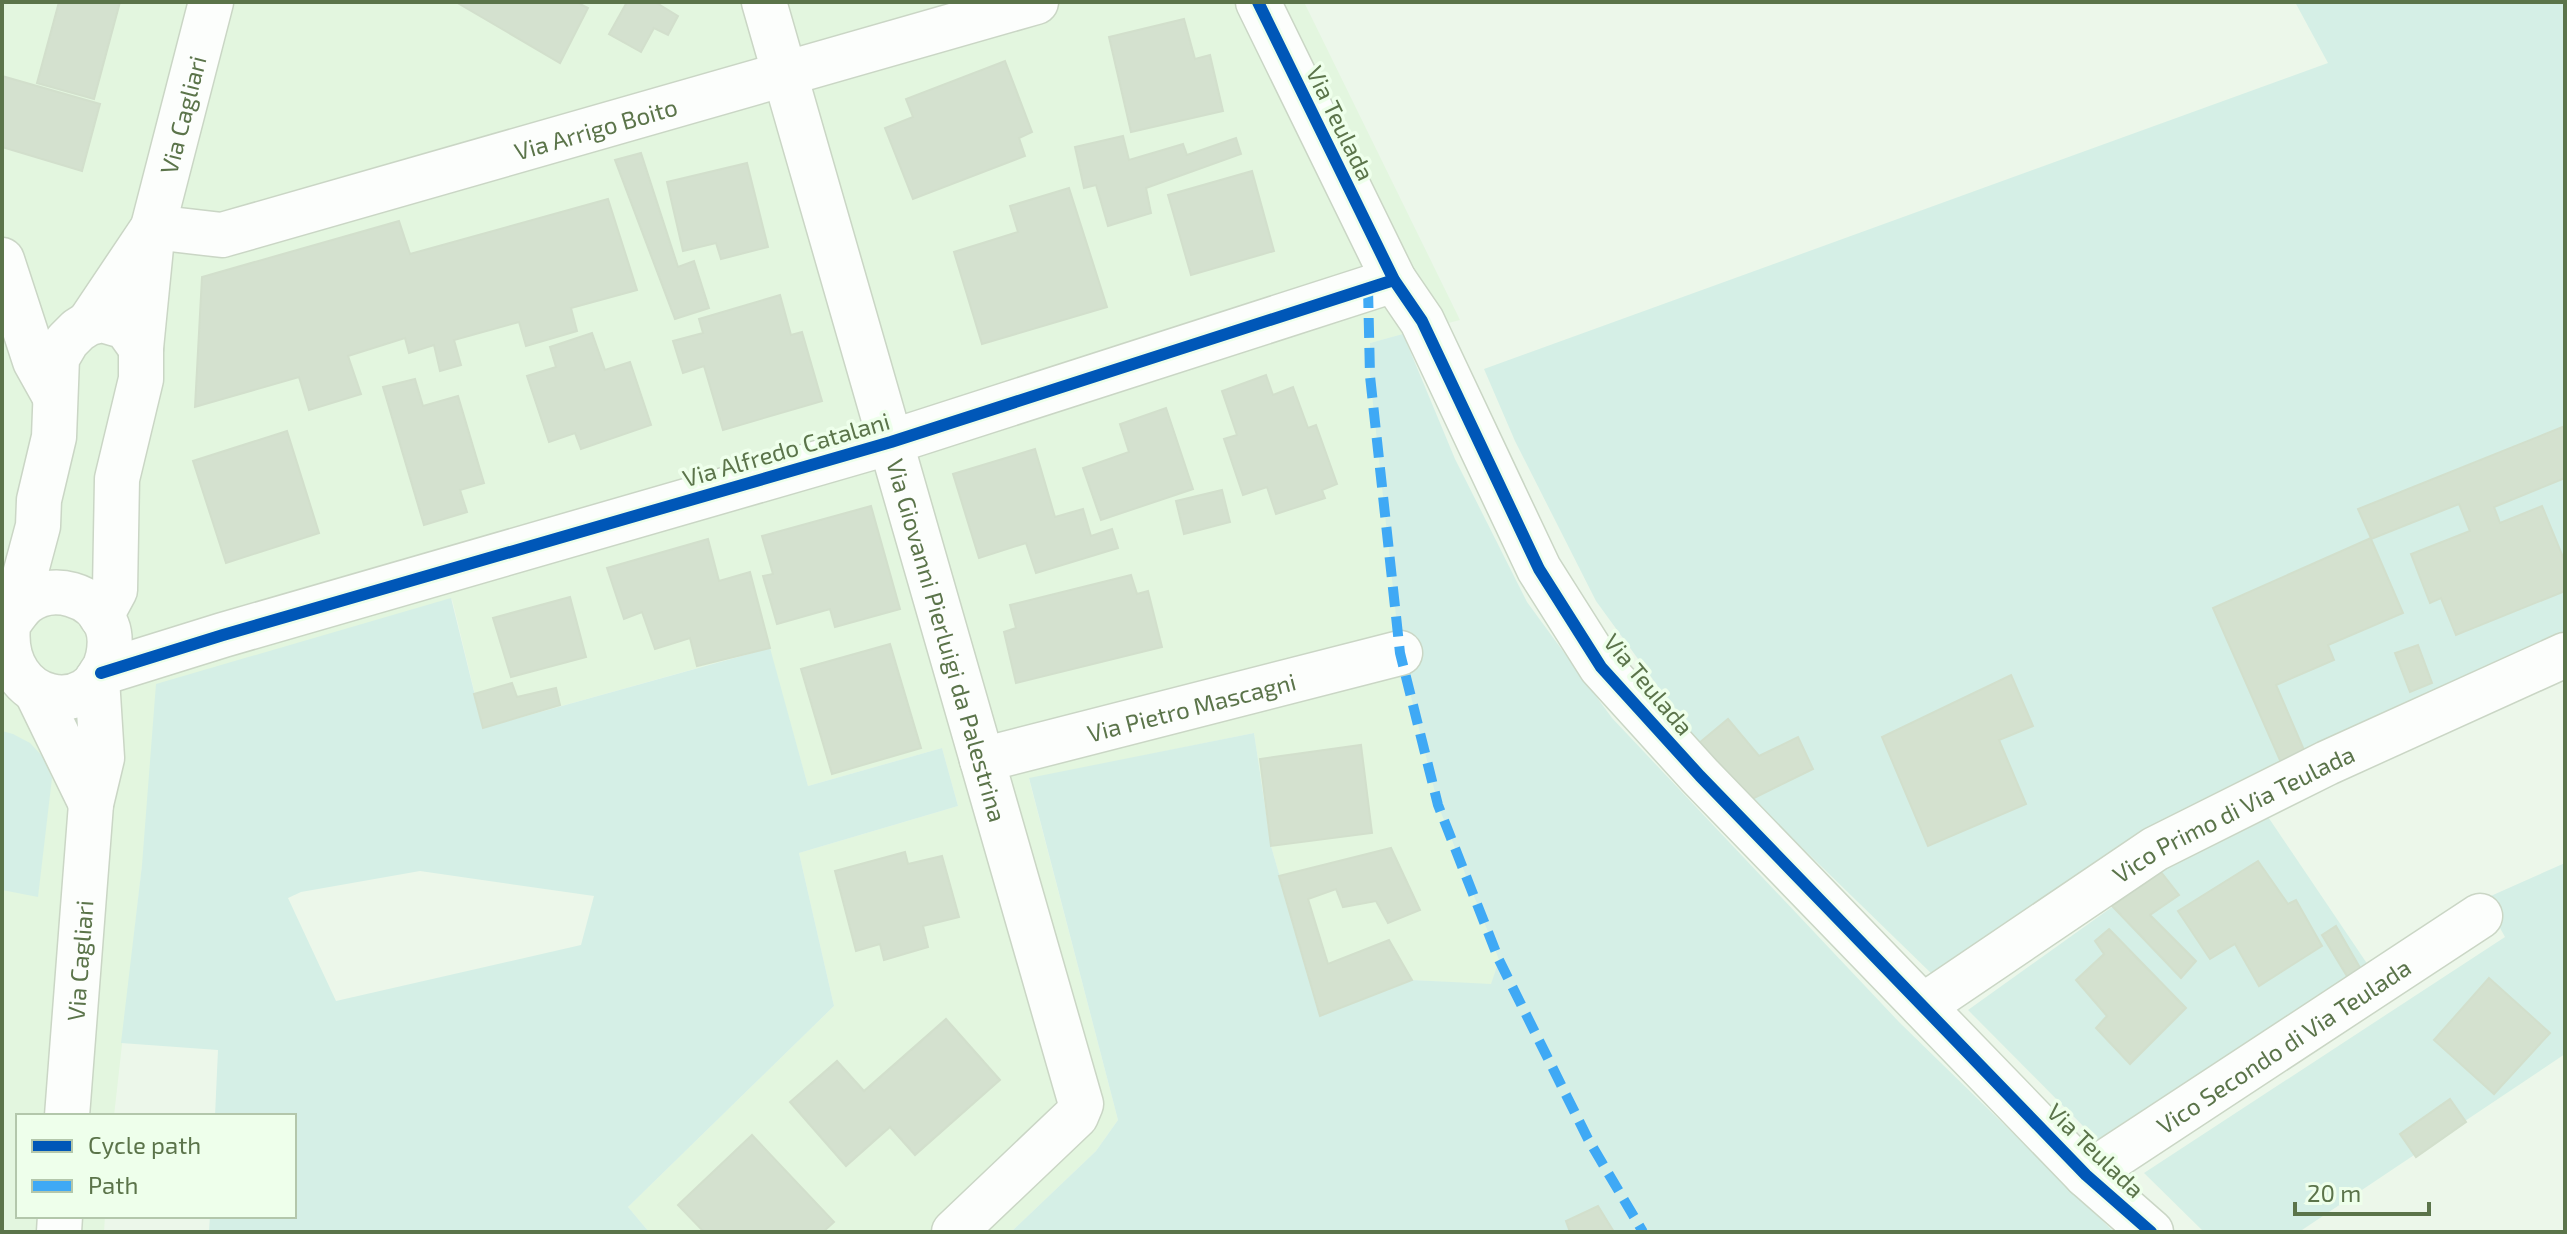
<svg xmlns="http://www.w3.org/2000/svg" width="2567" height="1234" viewBox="0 0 2567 1234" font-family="'Exo 2',sans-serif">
<rect width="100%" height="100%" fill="#ecf7ea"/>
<polygon fill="#e3f6df" points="2,2 1304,2 1460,320 1370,343 1400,653 1438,805 1499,960 1491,985 1412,980 1320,1016 1271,846 1254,733 1029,779 1118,1120 1096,1151 1011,1232 649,1232 628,1207 834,1006 799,853 958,806 942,748 808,786 769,648 483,728 452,599 142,865 114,1116 18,1116 18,1216 105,1216 104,1232 2,1232"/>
<g fill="#d5efe6" fill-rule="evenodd">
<polygon points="2295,2 2565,2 2565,637 1934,976 1752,799 1699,743 1596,601 1515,441 1484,369 2328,63"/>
<polygon points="1403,334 1455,459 1527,602 1612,718 1899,1022 2114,1232 1011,1232 1096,1151 1118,1120 1029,778 1254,733 1271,846 1320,1016 1412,980 1491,984 1499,960 1438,805 1400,653 1370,376 1370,343"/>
<path d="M451,598l32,130 287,-80 38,138 134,-38 16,58 -159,47 35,153 -206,201 21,25h-440l1,-16h84v-100h-79l3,-66 -97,-7 21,-178 14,-181zM420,871l174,25 -13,49 -245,56 -48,-103 13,-6z"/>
<polygon points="2,731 13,734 30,743 43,757 52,778 38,897 2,890"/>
<polygon points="2264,811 2368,965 2099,1142 1968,1010 2161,872"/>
<polygon points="2565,863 2565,1054 2299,1232 2204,1232 2144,1173 2505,937 2484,899"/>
</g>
<g fill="#d4e1cf" stroke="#d2dfcc" stroke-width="2">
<polygon points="59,2 120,2 94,99 37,83"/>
<polygon points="456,2 576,2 588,8 560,63"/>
<polygon points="627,2 655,2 678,16 668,35 654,28 641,52 609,34"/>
<polygon points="1184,19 1195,59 1210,55 1223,111 1131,132 1109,37"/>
<polygon points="1005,61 1032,132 1019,138 1025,156 913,199 885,128 913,117 906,99"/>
<polygon points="2,76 100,104 82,171 2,147"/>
<polygon points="1123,136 1129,160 1183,144 1187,155 1236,138 1241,154 1146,188 1151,213 1108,226 1096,185 1084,188 1075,147"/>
<polygon points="641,153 678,267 694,261 709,308 675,319 615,160"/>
<polygon points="747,163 768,247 721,259 716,243 683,251 667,182"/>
<polygon points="1252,171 1274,251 1191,275 1168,195"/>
<polygon points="1069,188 1107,307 982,344 954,252 1018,232 1010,206"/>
<polygon points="608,199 637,290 571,308 577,331 526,346 519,322 454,340 461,365 440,371 434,345 409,353 405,338 348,356 361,394 309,410 299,377 195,407 202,277 399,221 410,254"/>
<polygon points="780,295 791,335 802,332 822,401 723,430 704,366 683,373 673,341 703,333 699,319"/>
<polygon points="592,333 605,370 630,362 651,425 581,449 575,433 549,442 527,376 556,367 550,347"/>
<polygon points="1266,375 1273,395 1293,387 1308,428 1316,425 1337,484 1322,490 1325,498 1276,514 1267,487 1243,495 1224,439 1237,435 1222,391"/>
<polygon points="415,379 423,406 458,396 484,483 460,490 467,512 424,525 383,387"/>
<polygon points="1166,408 1193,489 1101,520 1083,468 1129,452 1120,424"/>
<polygon points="2565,426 2565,478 2494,507 2500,523 2542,506 2565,562 2565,591 2456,635 2441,598 2430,603 2411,554 2470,531 2459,504 2371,539 2403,613 2328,645 2334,660 2276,685 2307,757 2283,767 2213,608 2371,538 2358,509"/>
<polygon points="287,431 319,533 226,563 193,461"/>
<polygon points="1035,449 1055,517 1083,509 1091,536 1112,529 1118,548 1036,573 1026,543 979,558 953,474"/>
<polygon points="1222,490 1230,522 1184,534 1176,501"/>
<polygon points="871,506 900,609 835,627 830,609 777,624 763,576 773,574 762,536"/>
<polygon points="708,539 719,581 750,572 770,648 697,666 690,638 655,649 642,612 624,619 607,568"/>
<polygon points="1131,575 1137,594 1148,591 1162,647 1016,683 1004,632 1016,628 1010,605"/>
<polygon points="570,597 586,657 511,677 493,618"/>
<polygon points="890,644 921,748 832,774 801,669"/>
<polygon points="2418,645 2432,683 2410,692 2395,653"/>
<polygon points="2011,675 2033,726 1999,740 2026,804 1928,846 1882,737"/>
<polygon points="512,683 517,697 556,688 560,705 483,728 474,694"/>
<polygon points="1728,719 1759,756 1798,737 1813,769 1752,799 1699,743"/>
<polygon points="1361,745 1372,833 1271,846 1260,759"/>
<polygon points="1391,848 1420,910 1388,923 1376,901 1343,907 1336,889 1308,899 1328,964 1389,940 1412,980 1320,1016 1279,876"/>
<polygon points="905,852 908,864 942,856 959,917 923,926 928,947 884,960 880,944 856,951 835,871"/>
<polygon points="2258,861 2288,904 2296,900 2322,946 2259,986 2235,944 2210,959 2178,911"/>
<polygon points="2161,872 2179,895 2150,915 2196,961 2181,978 2112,906"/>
<polygon points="2336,926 2363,973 2350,981 2322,935"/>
<polygon points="2109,929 2186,1008 2130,1064 2096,1028 2107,1016 2076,980 2104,954 2095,941"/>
<polygon points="2489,978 2550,1033 2494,1094 2434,1040"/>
<polygon points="946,1019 1000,1080 915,1155 890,1127 846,1166 790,1102 837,1061 864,1091"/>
<polygon points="2450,1099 2466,1122 2416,1157 2400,1134"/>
<polygon points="752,1135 834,1222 823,1232 704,1232 678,1205"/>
<polygon points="1598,1206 1614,1232 1570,1232 1566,1221"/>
</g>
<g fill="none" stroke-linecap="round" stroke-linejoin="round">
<g stroke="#cad6c5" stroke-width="47">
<g id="minor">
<path id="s1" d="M764,2l317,1102 -5,12 -122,116"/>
<polyline points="1258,2 1394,280 1422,321 1539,569 1601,667 1700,776 2086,1175 2151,1232"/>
<path id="s2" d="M153,227l69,8 814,-233"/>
<polyline points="2,260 35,361 54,395"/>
<polyline points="89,323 150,232"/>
<polyline points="15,612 38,526 39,500 54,437 57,358 67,341 78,330 89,323 102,320 126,327 141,348"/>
<path id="s3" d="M101,616l14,-26 2,-111 24,-100v-31l12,-121 58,-225"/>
<path d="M6,627c6,-8 11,-17 19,-24 27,-21 70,-9 82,23 4,10 3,21 1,31 -15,66 -108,48 -100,-31"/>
<polyline points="101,673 223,635 891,442 1394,280"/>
<polyline points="37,693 91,804"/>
<path id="s4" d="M982,760l418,-107"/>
<path id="s5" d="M1923,1006l232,-157 172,-86 238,-108"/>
<path id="s6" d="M67,1116l24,-312 11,-46 -5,-79"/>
<path id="s7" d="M2086,1175l394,-259"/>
<polyline points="59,1232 60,1216"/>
</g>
</g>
<use href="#minor" stroke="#fcfefc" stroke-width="44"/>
<polyline stroke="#3fa9f5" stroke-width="10" stroke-dasharray="20 10" stroke-linecap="butt" points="1368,288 1370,376 1400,653 1438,805 1499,960 1588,1139 1643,1232"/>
<g stroke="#eeffeb" stroke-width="17">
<g id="cycleway">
<polyline points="1258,2 1394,280 1422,321 1539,569 1601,667 1700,776 2086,1175 2151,1232"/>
<polyline points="101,673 223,635 891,442 1394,280"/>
</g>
</g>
<use href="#cycleway" stroke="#0057b8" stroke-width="12"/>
</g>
<g text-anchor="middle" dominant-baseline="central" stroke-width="7" stroke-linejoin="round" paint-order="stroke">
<g font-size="24" fill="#5b744a" stroke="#eeffeb">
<text stroke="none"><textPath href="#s3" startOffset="512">Via Cagliari</textPath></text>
<text transform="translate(1341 123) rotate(64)">Via Teulada</text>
<text stroke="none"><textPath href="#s2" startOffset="458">Via Arrigo Boito</textPath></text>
<text transform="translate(786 449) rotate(-16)">Via Alfredo Catalani</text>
<text stroke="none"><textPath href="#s1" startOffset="664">Via Giovanni Pierluigi da Palestrina</textPath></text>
<text transform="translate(1649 684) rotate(50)">Via Teulada</text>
<text stroke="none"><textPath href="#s4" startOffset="216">Via Pietro Mascagni</textPath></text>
<text stroke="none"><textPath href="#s5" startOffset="366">Vico Primo di Via Teulada</textPath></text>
<text stroke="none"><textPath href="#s6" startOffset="156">Via Cagliari</textPath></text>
<text stroke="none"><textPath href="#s7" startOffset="236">Vico Secondo di Via Teulada</textPath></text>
<text transform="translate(2096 1150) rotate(44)">Via Teulada</text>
</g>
</g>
<rect width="2567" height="1234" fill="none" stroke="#5b744a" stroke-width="8"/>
<rect x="16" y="1114" width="280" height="104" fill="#eeffeb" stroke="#b3c7ab" stroke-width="2"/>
<rect x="32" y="1140" width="40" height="12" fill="#0057b8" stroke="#b3c7ab" stroke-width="2"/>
<text x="88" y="1154" font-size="24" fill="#5b744a">Cycle path</text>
<rect x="32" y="1180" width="40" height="12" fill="#3fa9f5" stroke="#b3c7ab" stroke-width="2"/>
<text x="88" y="1194" font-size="24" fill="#5b744a">Path</text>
<path d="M2295 1202v12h134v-12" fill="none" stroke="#5b744a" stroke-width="4"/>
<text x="2307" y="1202" font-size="24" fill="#5b744a" stroke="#eeffeb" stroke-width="6" paint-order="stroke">20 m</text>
</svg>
